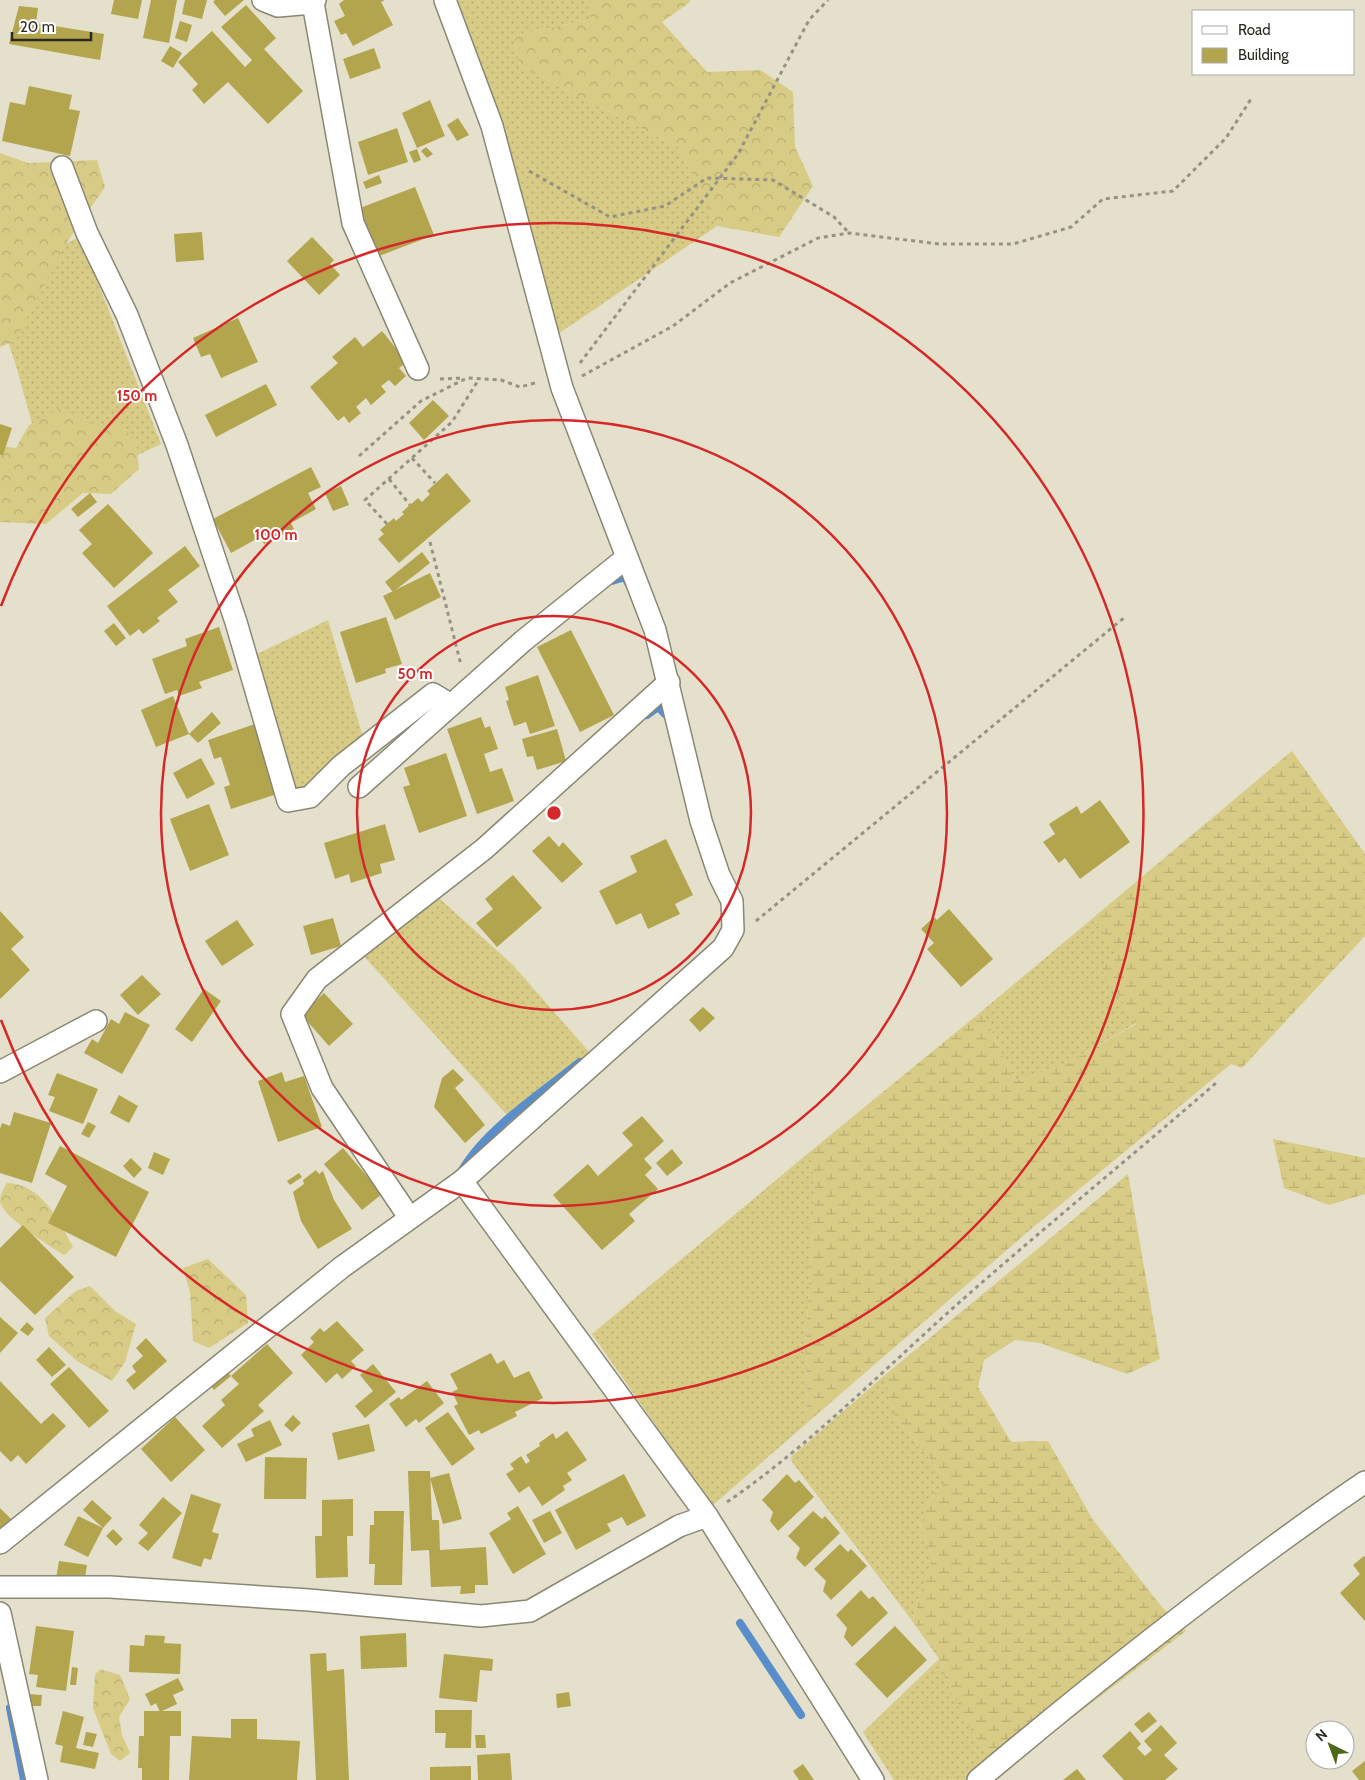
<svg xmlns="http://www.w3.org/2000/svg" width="1365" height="1780" viewBox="0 0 1365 1780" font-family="Cabin,sans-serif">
<defs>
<pattern id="grass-dots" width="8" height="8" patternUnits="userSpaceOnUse" patternTransform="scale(1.25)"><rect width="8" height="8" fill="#d7cb85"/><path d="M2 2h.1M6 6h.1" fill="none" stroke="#b9ae73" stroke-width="1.8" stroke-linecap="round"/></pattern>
<pattern id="forest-crowns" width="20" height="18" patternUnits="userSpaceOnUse" patternTransform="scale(1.25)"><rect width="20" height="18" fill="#d7cb85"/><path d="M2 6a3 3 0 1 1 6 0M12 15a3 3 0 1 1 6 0" fill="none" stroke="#b9ae73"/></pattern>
<pattern id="wetland-marsh" width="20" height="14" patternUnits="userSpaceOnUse" patternTransform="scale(1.25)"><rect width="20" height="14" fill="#d7cb85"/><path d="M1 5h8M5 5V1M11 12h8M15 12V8" fill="none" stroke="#b9ae73"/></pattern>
</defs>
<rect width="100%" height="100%" fill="#e4e0cb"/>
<g fill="url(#grass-dots)">
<polygon points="458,0 586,0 591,19 514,36 520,66 678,147 717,226 558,334 485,77"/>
<polygon points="80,237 161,444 52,496 17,369 0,316 0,272"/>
<polygon points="328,620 363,737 303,792 296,794 253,656"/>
<polygon points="432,896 440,899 512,964 590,1053 507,1115 361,953"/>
<polygon points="1093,918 1117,952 1102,969 1136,1023 1065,1065 1015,1081 982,1011"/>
<polygon points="806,1155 815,1177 806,1341 807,1423 712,1506 592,1334"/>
<polygon points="885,1375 894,1415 947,1480 928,1501 920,1526 933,1558 920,1594 913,1622 792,1462 791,1457"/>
<polygon points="939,1659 945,1679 975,1738 1004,1770 990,1780 894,1780 863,1732"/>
</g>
<g fill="url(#forest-crowns)">
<polygon points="586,0 690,0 689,3 662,22 707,72 760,70 793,92 795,147 813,186 779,237 717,226 678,147 520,66 514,36 591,19"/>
<polygon points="0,153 28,163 97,160 105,187 65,245 15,341 0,347"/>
<polygon points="61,408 97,426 114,423 136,439 139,469 111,494 83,493 46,524 0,522 0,446 16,448 29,425"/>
<path d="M7,1183c35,1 51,37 66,64l-9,8c-14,-9 -63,-39 -64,-54 0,-6 4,-13 7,-18z"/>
<polygon points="208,1259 246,1295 248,1323 209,1348 193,1341 190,1292 183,1268"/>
<polygon points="90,1286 115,1311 136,1324 125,1362 112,1381 77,1361 49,1336 45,1318 76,1291"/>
<polygon points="100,1669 120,1675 130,1699 119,1717 122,1735 130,1753 120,1761 111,1754 93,1708 95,1675"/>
</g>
<g fill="url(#wetland-marsh)">
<polygon points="1292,751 1365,854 1365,936 1242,1068 1231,1064 1031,1229 807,1423 806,1341 815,1177 806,1155 982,1011 1015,1081 1065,1065 1136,1024 1102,969 1116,952 1093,918"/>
<polygon points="1273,1139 1365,1158 1365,1194 1329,1205 1284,1188"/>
<polygon points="1128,1174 1160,1359 1127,1374 1040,1343 1015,1340 984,1360 978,1387 1011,1442 1048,1441 1093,1520 1162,1607 1186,1631 1004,1770 975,1738 945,1679 939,1659 913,1622 920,1594 933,1558 920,1526 928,1501 947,1480 894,1415 885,1375"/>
</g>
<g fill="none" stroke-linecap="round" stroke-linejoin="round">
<g stroke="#5a8ecb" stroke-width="8">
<polyline points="612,581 625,577 628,583"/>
<polyline points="647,715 658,707 670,719"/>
<path d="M462,1170c25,-42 79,-77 118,-108"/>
<polyline points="740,1623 801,1715"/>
<polyline points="10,1708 24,1780"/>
</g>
</g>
<g fill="#b3a44e">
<polygon points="114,0 142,0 138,19 111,14"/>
<polygon points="151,0 177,0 169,43 143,38"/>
<polygon points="185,0 207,0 202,19 182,14"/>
<polygon points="215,0 244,0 225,16 213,2"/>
<polygon points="344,0 385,0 381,2 393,25 353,46 346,33 341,35 334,21 345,16 339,4"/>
<polygon points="246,5 276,38 264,49 303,91 268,124 228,82 204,104 192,90 198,84 178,62 212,31 245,67 252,60 221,27"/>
<polygon points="19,6 38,8 36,23 104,34 100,60 9,44"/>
<polygon points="180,21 192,25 187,42 175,38"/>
<polygon points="170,46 182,53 173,68 161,61"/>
<polygon points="374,48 381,68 350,79 343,59"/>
<polygon points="29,86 72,95 69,109 80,111 70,156 2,141 10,102 25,105"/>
<polygon points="430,100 445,136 417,148 402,113"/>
<polygon points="458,118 469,135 457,141 447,125"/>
<polygon points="397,128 408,162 368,175 358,142"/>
<polygon points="426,147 433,154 427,158 421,151"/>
<polygon points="417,149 421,160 414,163 409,152"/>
<polygon points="379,175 382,183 366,189 363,182"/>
<polygon points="415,187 434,235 379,256 360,208"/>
<polygon points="202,232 204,260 176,262 174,234"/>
<polygon points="312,237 334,260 330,264 340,275 319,295 287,261"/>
<polygon points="238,318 258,362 221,378 210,354 201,357 193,338"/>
<polygon points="382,331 407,362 399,368 406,376 395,386 389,380 381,386 386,392 371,405 366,398 356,407 361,413 349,423 344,416 338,421 310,387 338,363 332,357 355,337 363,347"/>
<polygon points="266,384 277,405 216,437 205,415"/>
<polygon points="433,400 449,416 424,440 409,423"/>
<polygon points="0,424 12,428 3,455 0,455"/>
<polygon points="311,467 321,487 308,493 316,509 291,523 294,529 264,544 260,537 231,553 213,519"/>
<polygon points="447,473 471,501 399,563 378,539 384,534 380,530 394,518 396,521 404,514 402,512 418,498 422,502 430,494 427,491"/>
<polygon points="341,486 349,505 333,511 325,493"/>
<polygon points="90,493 97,502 78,517 71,509"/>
<polygon points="108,504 153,553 114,588 82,553 92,544 79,530"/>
<polygon points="185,546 200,566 168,590 178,602 157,618 160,621 143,634 139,629 130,636 107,606"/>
<polygon points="422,552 430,563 393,592 385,582"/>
<polygon points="430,573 441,597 395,620 383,596"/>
<polygon points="386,617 402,664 385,669 386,673 356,683 340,632"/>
<polygon points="114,623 126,638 116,646 104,631"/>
<polygon points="219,627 233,670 199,682 202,688 179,696 177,690 165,694 152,659 187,646 185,639"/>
<polygon points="571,630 614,715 580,732 537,647"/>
<polygon points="538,675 555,726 530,734 526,722 514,726 506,701 509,700 505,687"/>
<polygon points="173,696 189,734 156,747 141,710"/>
<polygon points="212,712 221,723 198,743 189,734"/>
<polygon points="481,717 485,728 490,726 498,749 484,754 490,772 502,768 514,801 477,814 447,729"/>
<polygon points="255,724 277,794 231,809 224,787 230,785 221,757 214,759 208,740"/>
<polygon points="557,729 566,761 537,770 533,756 527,757 522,739"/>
<polygon points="446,753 467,816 419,833 403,787 410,785 404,768"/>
<polygon points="201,758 215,784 187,799 173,773"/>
<polygon points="1100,800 1130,842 1080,879 1065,858 1059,863 1043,842 1055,834 1049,824 1077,806 1081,814"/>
<polygon points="209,804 229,855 190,871 170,819"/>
<polygon points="385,824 395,860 380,864 382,873 351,883 349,874 335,879 324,843"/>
<polygon points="549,836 559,847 563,842 583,864 562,883 532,851"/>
<polygon points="666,839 693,895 675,904 680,914 648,929 641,913 616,925 599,891 637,872 630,856"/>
<polygon points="513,875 542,908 497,947 476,923 493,909 485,899"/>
<polygon points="949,909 993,959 961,987 927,949 934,943 921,929 934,917 937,920"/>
<polygon points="0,911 24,937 11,949 30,970 0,999"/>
<polygon points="333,918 341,946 311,955 303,926"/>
<polygon points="237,920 254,945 222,966 205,941"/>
<polygon points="142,975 161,994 138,1015 120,995"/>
<polygon points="204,989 221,1001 192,1042 175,1029"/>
<polygon points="324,993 353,1024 329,1046 301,1014"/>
<polygon points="703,1007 715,1018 700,1032 689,1020"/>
<polygon points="125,1012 150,1025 122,1074 84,1053 92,1039 98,1043 111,1019 119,1024"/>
<polygon points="453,1069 464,1080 455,1088 485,1125 465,1143 434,1107 442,1078"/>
<polygon points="282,1072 285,1082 304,1076 322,1127 278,1142 258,1081"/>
<polygon points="57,1073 98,1089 83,1124 49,1111 55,1097 48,1095"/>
<polygon points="119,1095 138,1106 129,1123 110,1113"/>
<polygon points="14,1112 51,1123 32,1183 0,1173 0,1129 2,1123 10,1126"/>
<polygon points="642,1116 664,1141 644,1159 652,1168 645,1175 658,1189 629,1214 635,1221 602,1250 553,1195 588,1164 598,1176 633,1145 622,1133"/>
<polygon points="88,1122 96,1126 89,1138 81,1134"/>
<polygon points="60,1146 149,1192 116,1257 48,1223 67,1186 45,1174"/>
<polygon points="343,1148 382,1194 362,1210 324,1164"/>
<polygon points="672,1149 683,1163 667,1176 656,1163"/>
<polygon points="154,1152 170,1159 163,1175 148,1168"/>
<polygon points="131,1158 142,1169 134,1178 123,1166"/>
<polygon points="316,1170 319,1174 323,1171 334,1200 352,1229 318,1249 301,1221 293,1192 304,1184 303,1180"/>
<polygon points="299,1173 302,1177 290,1185 287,1181"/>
<polygon points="23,1225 74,1277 35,1315 0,1281 0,1248"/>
<polygon points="0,1317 18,1333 0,1353"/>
<polygon points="337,1321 364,1350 351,1361 356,1366 342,1379 337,1373 326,1383 301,1355 314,1342 310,1338 320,1328 324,1332"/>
<polygon points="27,1322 34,1329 28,1336 20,1330"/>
<polygon points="146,1338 167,1361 134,1390 126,1380 136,1372 132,1366 143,1356 136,1348"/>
<polygon points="267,1344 293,1373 258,1405 264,1411 222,1448 202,1426 225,1405 221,1400 239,1384 231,1376"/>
<polygon points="49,1347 66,1365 52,1377 36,1360"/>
<polygon points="491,1353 497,1364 504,1360 514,1378 529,1371 543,1398 515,1412 517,1416 481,1434 479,1430 469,1435 454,1406 458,1404 452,1392 458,1389 450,1374"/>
<polygon points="373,1364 396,1392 365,1418 355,1406 373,1391 360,1375"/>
<polygon points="69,1367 109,1411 89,1428 50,1384"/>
<polygon points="224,1367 231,1376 214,1390 207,1381"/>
<polygon points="0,1381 41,1424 53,1413 66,1426 26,1464 18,1455 11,1462 0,1451"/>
<polygon points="427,1381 444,1403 419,1423 416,1419 406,1427 389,1404 399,1397 401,1400"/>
<polygon points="448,1412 475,1449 452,1466 425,1428"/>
<polygon points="293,1415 301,1423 292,1432 284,1425"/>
<polygon points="175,1417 205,1450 171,1482 141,1449"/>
<polygon points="270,1420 282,1445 246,1462 237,1444 254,1436 251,1429"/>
<polygon points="369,1424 375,1451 338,1460 332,1433"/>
<polygon points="567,1431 587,1460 567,1473 572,1480 563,1486 565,1490 542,1506 529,1486 519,1493 506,1474 514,1469 510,1464 521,1456 526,1464 530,1461 526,1455 540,1446 539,1443 553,1433 556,1439"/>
<polygon points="265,1457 307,1458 306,1499 264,1499"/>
<polygon points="408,1471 430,1471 432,1520 439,1520 440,1550 486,1547 488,1585 475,1585 475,1593 460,1594 461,1586 431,1587 429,1550 411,1551"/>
<polygon points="449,1473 462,1519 443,1524 430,1478"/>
<polygon points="624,1474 646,1516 627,1526 622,1517 607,1524 611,1531 576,1550 555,1510"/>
<polygon points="787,1474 795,1483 799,1480 814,1497 778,1531 770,1521 773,1512 762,1500"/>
<polygon points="191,1494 221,1504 212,1532 219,1534 211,1560 204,1558 201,1567 172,1558"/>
<polygon points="163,1497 182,1513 148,1551 138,1543 148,1533 139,1525"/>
<polygon points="353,1499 353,1536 347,1536 348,1577 316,1578 315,1536 322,1536 322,1500"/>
<polygon points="92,1500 112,1518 103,1528 83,1510"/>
<polygon points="518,1506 546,1554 513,1574 489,1533 511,1519 507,1513"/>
<polygon points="0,1508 11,1519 0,1529"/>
<polygon points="374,1511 404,1511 402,1585 374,1585 375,1564 369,1564 370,1525 374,1525"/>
<polygon points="550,1511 562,1533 544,1543 532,1520"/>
<polygon points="813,1511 822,1519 825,1516 840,1533 805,1567 796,1558 800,1548 788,1536"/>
<polygon points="78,1516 103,1528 88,1557 64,1545"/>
<polygon points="113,1529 123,1539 116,1546 106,1536"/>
<polygon points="840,1544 848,1552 851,1549 867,1566 831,1600 823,1591 826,1581 814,1569"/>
<polygon points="1364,1556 1365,1557 1365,1621 1340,1593 1360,1574 1353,1565"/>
<polygon points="59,1561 87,1565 84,1584 56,1579"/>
<polygon points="861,1590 869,1599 873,1596 888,1613 852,1647 844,1637 847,1628 836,1615"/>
<polygon points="36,1626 74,1631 66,1691 36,1687 38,1675 29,1674"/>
<polygon points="895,1626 927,1660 887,1698 855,1664"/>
<polygon points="406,1633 407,1667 361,1669 360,1636"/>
<polygon points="145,1635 165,1636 164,1643 181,1644 180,1674 129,1672 130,1645 144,1646"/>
<polygon points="326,1653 327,1671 344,1669 349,1780 316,1780 310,1654"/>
<polygon points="444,1654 493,1659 492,1671 480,1670 477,1702 439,1698"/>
<polygon points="72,1667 78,1668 76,1685 70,1685"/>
<polygon points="178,1678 184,1690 173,1695 177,1704 160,1712 156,1703 151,1706 145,1694"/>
<polygon points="569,1692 571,1706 557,1708 556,1694"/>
<polygon points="28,1694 42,1695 41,1706 27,1706"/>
<polygon points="435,1710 472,1710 471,1748 445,1748 446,1733 435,1733"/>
<polygon points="63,1711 84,1717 76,1748 99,1753 95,1769 60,1762 63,1746 55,1744"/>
<polygon points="144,1711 181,1711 181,1736 170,1736 169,1780 142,1780 142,1768 138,1768 139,1736 144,1736"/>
<polygon points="1149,1712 1157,1721 1142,1733 1134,1724"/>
<polygon points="231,1719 257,1719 257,1739 300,1741 297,1780 189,1780 192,1736 231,1738"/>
<polygon points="1161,1725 1177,1743 1164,1755 1178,1769 1165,1780 1124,1780 1102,1756 1130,1731 1141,1744 1137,1748 1145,1756 1152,1750 1144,1741"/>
<polygon points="86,1732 97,1734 93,1747 83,1745"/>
<polygon points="475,1735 485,1735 486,1748 476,1748"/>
<polygon points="510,1753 512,1780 478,1780 477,1755"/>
<polygon points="1365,1761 1365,1780 1359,1780 1352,1771"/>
<polygon points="803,1764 814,1780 799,1780 793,1771"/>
<polygon points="471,1766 471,1780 430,1780 430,1767"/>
<polygon points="1077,1769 1086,1780 1063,1780"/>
</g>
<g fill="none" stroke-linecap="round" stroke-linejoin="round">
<g stroke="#8a8773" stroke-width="24">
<g id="minor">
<polyline points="263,0 278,6 313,3"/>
<polyline points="315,0 313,3 353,223 418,369"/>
<polyline points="62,167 87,233 127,315 177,445 236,622 288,801 310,797 341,766 433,694 451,705"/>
<polyline points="359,787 523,641 626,558"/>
<polyline points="0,1072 96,1021"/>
<polyline points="462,1181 707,1516"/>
<polyline points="409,1217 322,1088 292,1014 317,979 484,849 669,682"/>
<polyline points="0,1543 342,1267 462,1181 723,948 733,930 732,901 719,875 701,821 655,630 562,388 492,126 445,0"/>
<polyline points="0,1587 110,1587 309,1600 481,1616 530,1611 679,1526 707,1516 873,1780"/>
<polyline points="0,1613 37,1780"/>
<path d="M978,1780c125,-105 252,-206 387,-298"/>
</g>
</g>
<g stroke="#969384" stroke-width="3" stroke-dasharray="4 4" stroke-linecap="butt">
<polyline points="529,171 610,217 665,206 707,178 773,180 834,217 849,233"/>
<polyline points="580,363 738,154 809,20 828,0"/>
<polyline points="582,376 673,326 730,283 818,238 849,233 939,244 1013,244 1071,227 1103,199 1173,191 1226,138 1251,99"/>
<polyline points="440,379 464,378"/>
<polyline points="359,456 421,401 467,378 501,380 520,387 535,383"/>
<polyline points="412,458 435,483"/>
<polyline points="389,479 410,505"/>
<polyline points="387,524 365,500 452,422 479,379"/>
<polyline points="430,542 461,665"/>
<polyline points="756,921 1125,617"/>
<path d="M727,1502c85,-58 158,-134 235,-202 84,-74 170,-144 254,-217"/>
</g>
<use href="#minor" stroke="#fff" stroke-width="21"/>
</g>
<g fill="none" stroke="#d62828" stroke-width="2.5">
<circle cx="554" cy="813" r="197"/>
<circle cx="554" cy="813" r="393"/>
<path d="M1 606A590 590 0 1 1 1 1020"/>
</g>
<circle cx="554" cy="813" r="8" fill="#d62828" stroke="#fff" stroke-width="2.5"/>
<g font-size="15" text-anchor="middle" font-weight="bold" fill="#d62828" stroke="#fff" stroke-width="4" stroke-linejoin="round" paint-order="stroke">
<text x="137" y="401">150 m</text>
<text x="276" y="540">100 m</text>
<text x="415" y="679">50 m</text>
</g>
<rect x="1192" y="10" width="162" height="65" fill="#ffffff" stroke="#aaaaa7"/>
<rect x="1202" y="26" width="25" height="8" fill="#ffffff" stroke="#aaaaa7"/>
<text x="1238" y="35" font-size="15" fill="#2b2a22">Road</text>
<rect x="1202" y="48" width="25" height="15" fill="#b3a44e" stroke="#aaaaa7"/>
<text x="1238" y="60" font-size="15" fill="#2b2a22">Building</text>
<g transform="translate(1330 1745) rotate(318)"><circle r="24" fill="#ffffff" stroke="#aaaaa7"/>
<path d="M0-4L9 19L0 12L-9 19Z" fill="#4e6819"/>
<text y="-8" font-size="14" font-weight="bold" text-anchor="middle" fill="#2b2a22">N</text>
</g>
<path d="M12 32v8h79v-8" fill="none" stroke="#2b2a22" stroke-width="2.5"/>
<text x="20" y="32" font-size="15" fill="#2b2a22" stroke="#ffffff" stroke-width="4" paint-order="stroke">20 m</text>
</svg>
